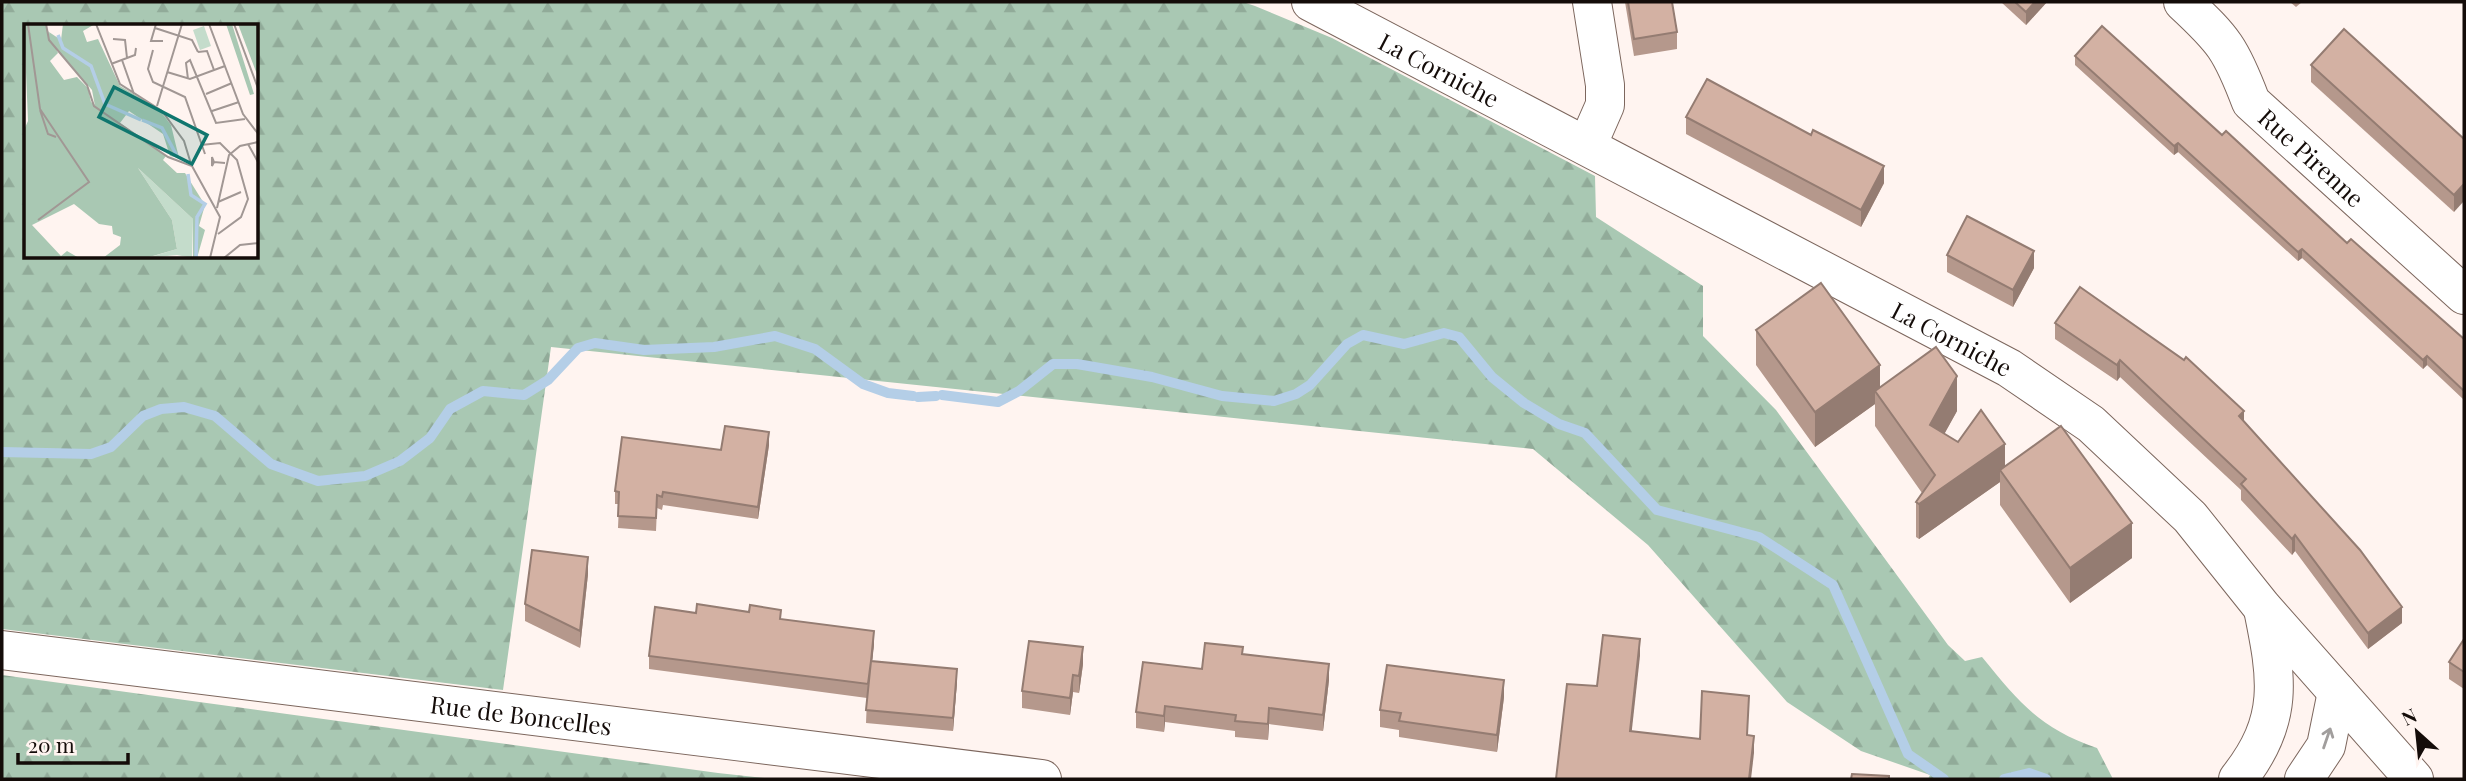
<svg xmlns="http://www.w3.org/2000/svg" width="2466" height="781" viewBox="0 0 2466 781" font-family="'Playfair Display',serif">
<defs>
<pattern id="forest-firs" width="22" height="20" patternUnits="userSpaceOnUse" patternTransform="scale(1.75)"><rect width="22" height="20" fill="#a9c8b3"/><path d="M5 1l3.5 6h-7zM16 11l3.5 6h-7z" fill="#91ab99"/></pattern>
</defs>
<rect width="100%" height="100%" fill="#fff4f0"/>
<g fill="url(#forest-firs)" fill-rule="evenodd">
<path d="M2,2h1241l12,4 77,32 263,138 1,41 107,69v50l73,74 172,235 17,16 17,-4c37,45 57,71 115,91l16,31h-185l2,-4 -69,-24 -74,-49 -139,-157 -115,-96 -982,-102 -48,343 -501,-61zM26,26h231v231h-231z"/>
<polygon points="2,675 718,773 773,779 2,779"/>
</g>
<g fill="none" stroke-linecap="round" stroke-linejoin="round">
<g stroke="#b4cee7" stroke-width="10">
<polyline points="942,395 998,402 1019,391 1053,364 1077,364 1152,377 1222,396 1274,401 1296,394 1310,385 1347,344 1363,335 1404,344 1444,333 1459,337 1492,377 1524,403 1559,424 1585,433 1657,510 1759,537 1833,585 1908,754 1944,779"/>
<polyline points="918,397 936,396"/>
<polyline points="2,452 91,454 111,447 143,416 161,409 184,407 215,416 271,464 318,481 365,476 400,461 430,438 450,409 483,391 524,395 548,380 578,348 595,343 644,350 714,347 775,336 815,349 863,384 888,393 913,396"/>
<polyline points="2004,779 2029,773 2046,779"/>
</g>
<g stroke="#7c665d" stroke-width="40">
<g id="minor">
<path id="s1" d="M1311,2l698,366 82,56 99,93 72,90 152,172"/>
<path id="s2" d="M2183,2c41,38 48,47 68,100l213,193"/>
<polyline points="1587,146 1605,105 1605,85 1592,2"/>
<path d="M2238,779c47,-59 39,-101 25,-170"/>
<polyline points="2304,779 2326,746 2337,692"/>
</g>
</g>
<g stroke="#7c665d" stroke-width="40">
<g id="secondary">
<path id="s3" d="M2,650l1040,129"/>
</g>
</g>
<use href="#minor" stroke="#fff" stroke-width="38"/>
<use href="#secondary" stroke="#fff" stroke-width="38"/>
</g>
<g fill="#b5988c">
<polygon points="1625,2 1672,2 1677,32 1677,49 1634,56"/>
<polygon points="2001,2 2047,2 2026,25"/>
<polygon points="2290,2 2302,2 2296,7"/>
<polygon points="2075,56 2222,135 2347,243 2464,339 2464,400 2427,365 2423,369 2302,258 2298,261 2178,152 2174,155 2075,65"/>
<polygon points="2311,65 2464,139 2454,212 2311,82"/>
<polygon points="1686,117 1884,183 1861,227 1686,134"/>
<polygon points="1947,255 2034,268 2013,307 1947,272"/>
<polygon points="2055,323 2244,422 2402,623 2368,649 2295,551 2292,555 2241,500 2241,490 2120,377 2117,381 2055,339"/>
<polygon points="1756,330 1880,387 1957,411 1944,434 1958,442 2005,466 2132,558 2070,603 2000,505 2000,482 1919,539 1916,537 1916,502 1922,493 1875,426 1875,404 1815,447 1756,365"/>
<polygon points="769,445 758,519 663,505 662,510 657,508 656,531 618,528 619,504 615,504 615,491 721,450"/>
<polygon points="588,574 580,648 525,621 525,604"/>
<polygon points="696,613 781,619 874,644 872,661 957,682 953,731 866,723 867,698 649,669 649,656"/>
<polygon points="2464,639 2464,689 2449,679 2449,662"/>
<polygon points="1243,654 1329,680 1323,731 1269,724 1268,740 1235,737 1235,731 1165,722 1164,732 1136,728 1136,712"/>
<polygon points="1083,664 1079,693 1073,692 1070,715 1022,708 1022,691"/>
<polygon points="1504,697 1497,752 1399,737 1399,730 1380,727 1380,710"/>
</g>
<g fill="#947c72">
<polygon points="2035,2 2047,2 2026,25 2026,12"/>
<polygon points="2178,143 2178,152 2174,155 2174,146"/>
<polygon points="1884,166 1884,183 1861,227 1861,210"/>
<polygon points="2464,184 2464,201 2454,212 2454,195"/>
<polygon points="2302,249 2302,258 2298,261 2298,252"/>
<polygon points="2034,251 2034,268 2013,307 2013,290"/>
<polygon points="2427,356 2427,365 2423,369 2423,360"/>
<polygon points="2120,360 2120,377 2117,381 2117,365"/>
<polygon points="1880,365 1880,398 1875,391 1875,404 1815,447 1815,412"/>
<polygon points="1957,376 1957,411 1930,460 1930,425"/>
<polygon points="2244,411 2244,427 2239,416"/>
<polygon points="769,432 769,445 758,519 758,507"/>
<polygon points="2005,444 2005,477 2000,470 2000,482 1919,539 1919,504"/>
<polygon points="2132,523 2132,558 2070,603 2070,568"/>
<polygon points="2295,535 2295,551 2292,555 2292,539"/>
<polygon points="588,557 588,574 580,648 580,631"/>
<polygon points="2402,607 2402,623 2368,649 2368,633"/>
<polygon points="874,631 874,644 871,674 871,661"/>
<polygon points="1640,639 1640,656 1630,747 1630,731"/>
<polygon points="1083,647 1083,664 1079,693 1079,676"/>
<polygon points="1329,664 1329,680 1323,731 1323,715"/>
<polygon points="957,669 957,682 953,731 953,718"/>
<polygon points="1073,675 1073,692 1070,715 1070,698"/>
<polygon points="1504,680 1504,697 1497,752 1497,735"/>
<polygon points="1165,706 1165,722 1164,732 1164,716"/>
<polygon points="1269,708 1269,724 1268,740 1268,724"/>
<polygon points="1754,736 1754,753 1751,779 1749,779"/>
</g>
<g fill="#d3b1a3" stroke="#947c72" stroke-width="2">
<polygon points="1628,2 1672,2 1677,32 1634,39"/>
<polygon points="2015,2 2035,2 2026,12"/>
<polygon points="2102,26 2222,135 2226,131 2347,243 2351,239 2464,339 2464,391 2427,356 2423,360 2302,249 2298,252 2178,143 2174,146 2075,56"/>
<polygon points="2344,29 2464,139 2464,184 2454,195 2311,65"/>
<polygon points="1707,79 1811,135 1813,130 1884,166 1861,210 1686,117"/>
<polygon points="1967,216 2034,251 2013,290 1947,255"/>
<polygon points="1821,283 1880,365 1815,412 1756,330"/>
<polygon points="2080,287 2184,360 2186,357 2244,411 2239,416 2360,550 2402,607 2368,633 2295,535 2292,539 2241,484 2246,479 2120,360 2117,365 2055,323"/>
<polygon points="1936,347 1957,376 1930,425 1958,442 1981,410 2005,444 1919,504 1916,502 1935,475 1875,391"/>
<polygon points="725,426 769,432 758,507 663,492 662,497 657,495 656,518 618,516 619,492 615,491 622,437 721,450"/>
<polygon points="2061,426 2132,523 2070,568 2000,470"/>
<polygon points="532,550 588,557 580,631 525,604"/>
<polygon points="697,604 749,612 750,605 781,610 780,619 874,631 871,661 957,669 953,718 866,710 871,661 868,684 649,656 655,607 696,613"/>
<polygon points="1603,635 1640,639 1630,731 1700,739 1702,691 1749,696 1747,735 1754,736 1749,779 1556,779 1567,684 1597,686"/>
<polygon points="2464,639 2464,672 2449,662"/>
<polygon points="1029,641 1083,647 1079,676 1073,675 1070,698 1022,691"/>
<polygon points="1205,643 1243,647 1242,654 1329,664 1323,715 1269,708 1268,724 1235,721 1236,715 1165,706 1164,716 1136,712 1143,662 1202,669"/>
<polygon points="1387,665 1504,680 1497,735 1399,721 1401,713 1380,710"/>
<polygon points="1852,774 1889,776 1889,779 1851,779"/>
</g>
<defs><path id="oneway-shaft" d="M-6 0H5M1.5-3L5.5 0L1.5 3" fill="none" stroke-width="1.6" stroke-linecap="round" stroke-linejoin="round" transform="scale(1.75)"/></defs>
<use stroke="#a19e9d" href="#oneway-shaft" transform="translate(2327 738) rotate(-71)"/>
<g text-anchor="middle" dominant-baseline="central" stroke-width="5" stroke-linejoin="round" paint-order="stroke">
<g font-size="24" fill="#140c09" stroke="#fff4f0">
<text stroke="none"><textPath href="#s1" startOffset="145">La Corniche</textPath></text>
<text stroke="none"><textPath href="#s2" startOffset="205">Rue Pirenne</textPath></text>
<text stroke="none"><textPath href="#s1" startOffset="724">La Corniche</textPath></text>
<text stroke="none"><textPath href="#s3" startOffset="523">Rue de Boncelles</textPath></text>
</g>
</g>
<g transform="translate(24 24)">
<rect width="234" height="234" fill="#fff4f0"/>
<path d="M114,144l55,51 -1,39 -15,-3 -30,3 30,-9 -5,-29z" fill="#c4dccb"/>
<path d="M0,0h21l13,29 -8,8 14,19 13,-3 11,11 3,14 75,54 -3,4 14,13h8l20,32 -6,21 6,4 -8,28h-4v-39l-55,-51 34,52 5,29 -31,9h-43l17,-13 1,-8 -8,-3 -1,-8 -13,-2 -25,-20 -42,21 29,31 6,-5 12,7h-55v-128l4,-9zM39,0h32l-12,7 4,11 11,-3 22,47 38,22 13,17 8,33 -9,-2 -7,-22 -34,-23 -9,12 -25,-17 -3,-16 -40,-46 -3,-12 12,8zM202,0h6l22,70 -4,1zM214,0h20v53z" fill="#a9c8b3"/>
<path d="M180,2l7,20 -11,4 -7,-20z" fill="#c4dccb"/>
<path fill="none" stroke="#b4cee7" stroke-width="3.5" d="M34,11l5,13 28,18 14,38 36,16M118,96l20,8 15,28M164,150l3,21 14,9 -8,13 -1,41"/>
<path fill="none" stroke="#a19794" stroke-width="2" d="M4,0l12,85 49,73 -51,38M22,0l3,16 38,45 7,21 74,51 24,9 28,51 -10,41M72,0l24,60 42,27 22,30 7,23M132,0l-5,17h12M185,0l34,90 16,21M210,0l25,67M131,4l37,12 6,12M89,15l12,1 2,18M129,26l-5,19 5,13 32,15 20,57M174,28l9,-1 7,19M98,36l12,34M87,40l24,-9 1,-7M143,48l23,7 35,-13M164,55l-2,-16 4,-3 26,63 29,-4M182,70l26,-11M133,82l25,-82M16,86l8,24 8,3M188,87l27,-9M224,120l11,20M177,121l19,-2 17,17 11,39 -7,18 -23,17M190,138l-2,-5v9l2,-4 11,1M194,178l23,-10M193,184l12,-53 11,-9 18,-4M200,234l16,-13 19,-2"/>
<path fill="#0f766e" fill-opacity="0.15" stroke="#0f766e" stroke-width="3.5" d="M90,63l93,48 -15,29 -93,-47z"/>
<rect width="234" height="234" fill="none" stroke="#140c09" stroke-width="3.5"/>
</g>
<rect width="2466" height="781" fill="none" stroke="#140c09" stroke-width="7"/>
<g transform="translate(2417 732) rotate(333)" stroke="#fff4f0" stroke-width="5" paint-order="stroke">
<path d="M0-5L12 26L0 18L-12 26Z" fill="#140c09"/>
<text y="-10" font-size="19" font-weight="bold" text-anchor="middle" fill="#140c09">N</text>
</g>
<path d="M18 753v10h110v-10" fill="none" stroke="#140c09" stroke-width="3.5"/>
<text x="28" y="753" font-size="21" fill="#140c09" stroke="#fff4f0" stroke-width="5" paint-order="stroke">20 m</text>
</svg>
